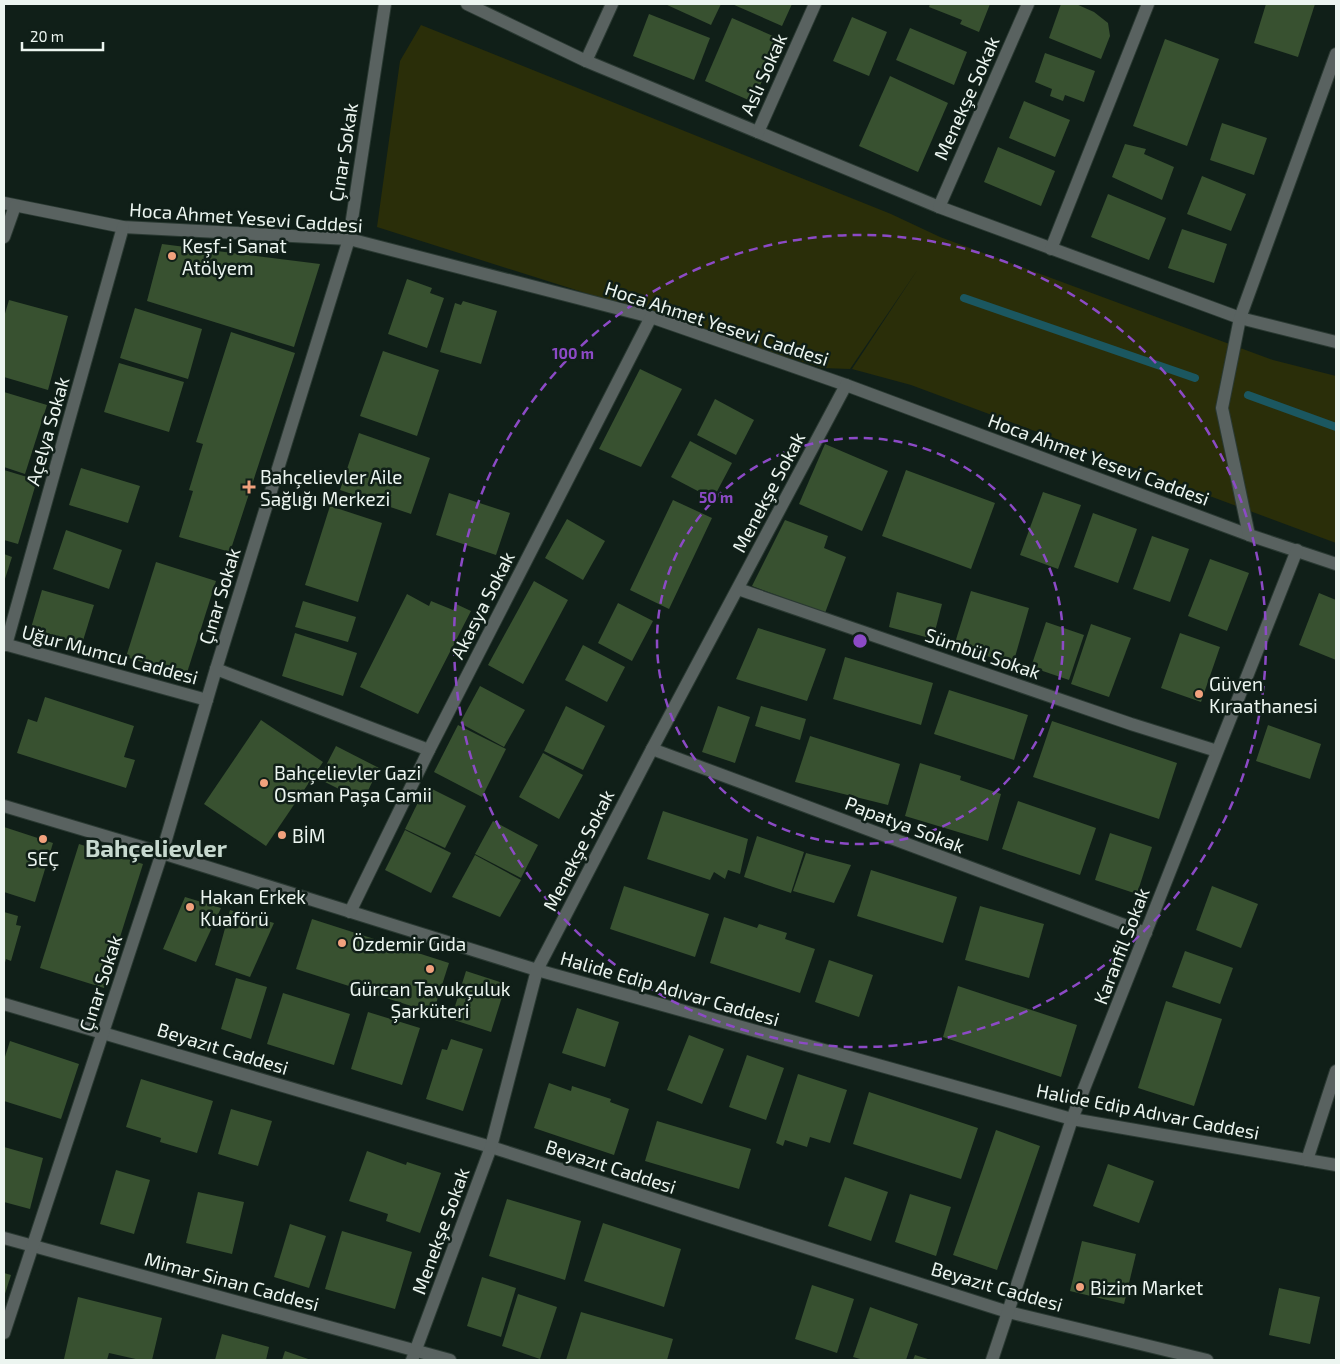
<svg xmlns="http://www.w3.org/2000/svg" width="1340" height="1364" viewBox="0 0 1340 1364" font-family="'Exo 2',sans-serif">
<rect width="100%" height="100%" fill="#101f18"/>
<polygon fill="#2a2e09" points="421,25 891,214 940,237 1273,360 1336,376 1336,543 911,385 852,369 918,269 850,369 822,368 377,227 400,61"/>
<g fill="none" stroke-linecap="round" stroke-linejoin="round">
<g stroke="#1b5760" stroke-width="8">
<polyline points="964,298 1195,378"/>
<polyline points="1248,395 1336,427"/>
</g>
</g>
<g fill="#385130">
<polygon points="665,4 721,4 711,25"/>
<polygon points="732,4 792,4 782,26"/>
<polygon points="930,4 990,4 979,32 960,24 962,20 929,7"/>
<polygon points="1061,4 1076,4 1094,12 1108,23 1110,36 1101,59 1049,38"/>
<polygon points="1266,4 1315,4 1298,57 1254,43"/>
<polygon points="649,14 710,38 694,80 633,56"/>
<polygon points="852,17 887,32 869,76 833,61"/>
<polygon points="732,18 780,39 753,102 705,81"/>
<polygon points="910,28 967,52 954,85 896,60"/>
<polygon points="1165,39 1219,59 1187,146 1133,126"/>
<polygon points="1045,53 1095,71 1084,102 1065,95 1063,101 1050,96 1052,89 1035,82"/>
<polygon points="890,76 948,103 918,172 859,146"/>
<polygon points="1024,101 1070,120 1055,157 1009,138"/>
<polygon points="1222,123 1267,138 1254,175 1210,160"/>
<polygon points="1125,144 1146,149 1144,154 1174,167 1162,200 1112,177"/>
<polygon points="998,147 1055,171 1041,206 984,182"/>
<polygon points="1202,176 1246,194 1231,231 1187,214"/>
<polygon points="1108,194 1166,218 1149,260 1091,237"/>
<polygon points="1182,229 1227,244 1214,283 1168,268"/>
<polygon points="162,244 320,264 294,347 147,301"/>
<polygon points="407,279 432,288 430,293 444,298 427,348 388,334"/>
<polygon points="9,300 68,316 48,390 4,377 4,317"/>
<polygon points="463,301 497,311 481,364 440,352 455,303 461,305"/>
<polygon points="135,308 202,329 188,379 120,358"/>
<polygon points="231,332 295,353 230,552 179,537 193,491 189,490 203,444 196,442"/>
<polygon points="383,351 439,370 417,436 360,416"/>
<polygon points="119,363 184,382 169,432 104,412"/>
<polygon points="640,369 682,389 641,467 599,449"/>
<polygon points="4,392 47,405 25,474 4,467"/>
<polygon points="715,399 754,420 736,455 697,435"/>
<polygon points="359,433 430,458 411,514 340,490"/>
<polygon points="690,441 732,463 713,499 671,477"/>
<polygon points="825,444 888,471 862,531 799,504"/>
<polygon points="81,468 140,486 128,523 69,505"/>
<polygon points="4,470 37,480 18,544 4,540"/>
<polygon points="906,470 995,503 971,569 882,536"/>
<polygon points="1043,492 1081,505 1058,569 1020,555"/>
<polygon points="449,493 510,513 496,555 436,535"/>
<polygon points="673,500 712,518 669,609 630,590"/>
<polygon points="330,506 382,523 358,602 305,585"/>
<polygon points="1093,513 1137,529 1118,583 1074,567"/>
<polygon points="567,519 605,541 583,580 545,558"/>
<polygon points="785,520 828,536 824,548 846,557 825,613 752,586"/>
<polygon points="66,530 122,550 109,589 53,569"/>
<polygon points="1152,536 1189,549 1170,602 1133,589"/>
<polygon points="4,554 12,557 4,582"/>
<polygon points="1210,559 1249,573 1227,631 1188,616"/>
<polygon points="156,562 216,581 186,676 126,657"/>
<polygon points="534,581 568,600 523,684 488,665"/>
<polygon points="42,590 94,605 82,644 31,628"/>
<polygon points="971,591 1029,608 1013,664 954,646"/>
<polygon points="897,592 942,604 933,639 889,627"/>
<polygon points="1319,593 1336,600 1336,660 1299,645"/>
<polygon points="407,594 429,606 431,601 453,610 456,604 471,611 418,714 360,687"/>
<polygon points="303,601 356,617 348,642 295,627"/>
<polygon points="618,603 653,621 632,661 598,643"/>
<polygon points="1046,622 1084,635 1069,680 1031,667"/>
<polygon points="1091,624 1131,638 1109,697 1071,684"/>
<polygon points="758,628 826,649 807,701 736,679"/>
<polygon points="295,633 357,653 343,696 282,676"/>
<polygon points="1180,633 1220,647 1201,702 1161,688"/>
<polygon points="583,645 625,667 607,702 565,680"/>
<polygon points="845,657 933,683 921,725 833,699"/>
<polygon points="480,686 525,710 504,747 460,723"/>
<polygon points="949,690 1028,715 1014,760 934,734"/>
<polygon points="45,697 134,726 124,757 135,760 126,788 17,753 28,719 37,722"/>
<polygon points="566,706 605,726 583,770 544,751"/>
<polygon points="718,706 750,717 735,763 702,752"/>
<polygon points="761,706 806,719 800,740 755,726"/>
<polygon points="261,720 323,762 266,846 204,804"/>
<polygon points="1052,721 1177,763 1159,819 1033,777"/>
<polygon points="458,725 506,749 482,797 434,772"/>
<polygon points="1268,725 1321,744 1310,779 1256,761"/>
<polygon points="810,736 900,764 888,805 795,782"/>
<polygon points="336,746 379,768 363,801 319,779"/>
<polygon points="543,753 583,775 559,819 519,797"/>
<polygon points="920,763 961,776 960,780 1001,794 988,841 905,816"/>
<polygon points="426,786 466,806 445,848 405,829"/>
<polygon points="1018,801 1096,828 1080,875 1002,849"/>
<polygon points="663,811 748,839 740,874 728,870 725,879 714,872 710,880 647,859"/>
<polygon points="493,821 538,845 521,878 475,854"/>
<polygon points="4,827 53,843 35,902 4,892"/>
<polygon points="405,830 451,853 431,893 385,870"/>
<polygon points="1110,833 1152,847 1137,894 1095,880"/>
<polygon points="757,836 804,852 791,893 744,877"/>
<polygon points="79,844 143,864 104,988 40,968"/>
<polygon points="806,853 851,865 834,903 793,891"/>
<polygon points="475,855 521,880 500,917 452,897"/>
<polygon points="871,870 957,897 943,943 857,916"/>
<polygon points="624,886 709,914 695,957 610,929"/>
<polygon points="1212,886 1258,904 1241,948 1196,930"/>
<polygon points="185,897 221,908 196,962 163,949"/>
<polygon points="980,906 1044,924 1029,978 965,960"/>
<polygon points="230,910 274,923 250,977 215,965"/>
<polygon points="4,912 18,916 16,925 21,926 11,961 6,959 4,966"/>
<polygon points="724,917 757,928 759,924 787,933 785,939 815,949 800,993 710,963"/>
<polygon points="312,919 449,963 433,1013 296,969"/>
<polygon points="1185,951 1233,968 1220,1004 1172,987"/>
<polygon points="829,960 873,975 859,1017 815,1002"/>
<polygon points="466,971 506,984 491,1032 451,1019"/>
<polygon points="236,978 267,987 251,1039 221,1029"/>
<polygon points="958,986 1077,1025 1061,1077 943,1037"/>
<polygon points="283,993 350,1014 334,1065 267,1044"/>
<polygon points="1166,1001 1222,1019 1194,1106 1138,1088"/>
<polygon points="577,1008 619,1022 605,1067 562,1053"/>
<polygon points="368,1012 420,1028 402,1085 351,1069"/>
<polygon points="689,1035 724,1049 702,1104 667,1090"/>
<polygon points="451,1039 483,1049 463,1111 426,1099 442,1049 447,1050"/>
<polygon points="10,1041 79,1064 61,1119 4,1101 4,1060"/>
<polygon points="747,1055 784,1068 766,1120 729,1107"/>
<polygon points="798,1074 847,1090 830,1143 810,1137 807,1147 785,1140 783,1146 776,1143"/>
<polygon points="141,1079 213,1101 197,1153 160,1142 161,1138 126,1127"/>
<polygon points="549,1083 571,1091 572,1086 611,1099 610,1102 629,1109 614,1155 534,1128"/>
<polygon points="869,1092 978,1128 961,1179 853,1144"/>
<polygon points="231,1109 272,1121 258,1166 218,1154"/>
<polygon points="657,1121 751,1149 739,1189 645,1161"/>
<polygon points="996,1130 1040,1146 997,1270 953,1255"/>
<polygon points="4,1147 43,1158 30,1209 4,1202"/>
<polygon points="367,1151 406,1165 407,1162 441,1173 420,1233 386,1221 388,1214 349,1201"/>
<polygon points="1108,1164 1154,1181 1139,1223 1093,1206"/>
<polygon points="116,1170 150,1180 134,1234 100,1224"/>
<polygon points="845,1177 888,1192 871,1241 828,1226"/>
<polygon points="198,1192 244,1202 232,1254 186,1243"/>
<polygon points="910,1194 951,1207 936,1256 895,1242"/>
<polygon points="507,1199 581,1221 565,1280 489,1256"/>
<polygon points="603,1223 681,1249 664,1307 584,1281"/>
<polygon points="290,1224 326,1236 309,1288 274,1277"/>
<polygon points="342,1231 412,1252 395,1309 325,1289"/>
<polygon points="1082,1241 1136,1254 1124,1304 1070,1291"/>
<polygon points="4,1273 11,1275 4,1297"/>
<polygon points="482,1277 516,1288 501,1337 467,1326"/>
<polygon points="812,1285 854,1299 837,1353 795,1339"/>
<polygon points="1279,1288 1320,1297 1310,1344 1269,1335"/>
<polygon points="518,1294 557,1307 540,1359 502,1346"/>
<polygon points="78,1297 162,1318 152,1360 140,1360 109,1353 107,1360 71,1360 64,1359"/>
<polygon points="870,1307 918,1324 906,1360 864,1360 853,1357"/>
<polygon points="581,1312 673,1339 667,1360 566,1360"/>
<polygon points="222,1334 269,1347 266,1360 215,1360"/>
<polygon points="285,1351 311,1360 282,1360"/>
<polygon points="915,1355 931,1360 913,1360"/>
</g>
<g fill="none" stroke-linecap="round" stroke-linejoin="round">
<g stroke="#2a3932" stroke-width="14">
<g id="minor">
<polyline points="467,4 586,61 939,207 1240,318 1336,342"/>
<polyline points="586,61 612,4"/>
<polyline points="758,132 815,4"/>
<polyline points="4,203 123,227 349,239 651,317 846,385 1249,535 1336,564"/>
<polyline points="939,207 1028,4"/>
<polyline points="4,237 15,206"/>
<polyline points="1051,249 1148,4"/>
<polyline points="1249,535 1222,408 1240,318 1336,54"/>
<polyline points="738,589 1131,724 1217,751"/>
<polyline points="4,644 207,700"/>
<polyline points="6,645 123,227"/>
<polyline points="216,669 429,750"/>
<polyline points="652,749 1146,933"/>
<polyline points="4,806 162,853 537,970 1072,1119 1336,1165"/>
<polyline points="350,912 429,750 651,317"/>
<polyline points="4,1004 491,1147 1008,1312 1207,1360"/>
<polyline points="1307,1160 1336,1071"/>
<polyline points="4,1238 450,1360"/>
<polyline points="4,1333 162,853 216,669 349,239 385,4"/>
<polyline points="412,1360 491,1147 537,970 652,749 846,385"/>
<polyline points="992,1360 1072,1119 1297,550"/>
</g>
</g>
<use href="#minor" stroke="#596260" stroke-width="12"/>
</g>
<g fill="none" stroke="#8c4ac6" stroke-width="2.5" stroke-dasharray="9 6">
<circle cx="860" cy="641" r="203"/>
<circle cx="860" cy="641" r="406"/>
</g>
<g fill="#f1a17d" stroke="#101f18" stroke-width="2">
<circle cx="172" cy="256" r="5"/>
<path d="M246.5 479.5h5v5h5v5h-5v5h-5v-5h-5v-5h5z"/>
<circle cx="1199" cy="694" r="5"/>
<circle cx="264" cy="783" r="5"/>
<circle cx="282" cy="835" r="5"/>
<circle cx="43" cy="839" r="5"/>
<circle cx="190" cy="907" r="5"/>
<circle cx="342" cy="943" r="5"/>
<circle cx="430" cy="969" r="5"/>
<circle cx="1080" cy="1287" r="5"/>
</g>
<g text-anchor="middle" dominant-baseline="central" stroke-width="5" stroke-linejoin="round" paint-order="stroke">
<g font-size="19" fill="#ecf5f0" stroke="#101f18">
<text transform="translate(763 74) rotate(-66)">Aslı Sokak</text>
<text transform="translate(966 98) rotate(-66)">Menekşe Sokak</text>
<text transform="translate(343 152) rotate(-81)">Çınar Sokak</text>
<text transform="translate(246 217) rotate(4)">Hoca Ahmet Yesevi Caddesi</text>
<text transform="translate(717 323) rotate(18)">Hoca Ahmet Yesevi Caddesi</text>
<text transform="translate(47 431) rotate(-74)">Açelya Sokak</text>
<text transform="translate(1099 459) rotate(20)">Hoca Ahmet Yesevi Caddesi</text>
<text transform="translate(768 492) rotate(-62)">Menekşe Sokak</text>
<text transform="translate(219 596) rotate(-73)">Çınar Sokak</text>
<text transform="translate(482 605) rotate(-63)">Akasya Sokak</text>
<text transform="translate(983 653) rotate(19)">Sümbül Sokak</text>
<text transform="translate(110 654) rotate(15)">Uğur Mumcu Caddesi</text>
<text transform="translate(905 824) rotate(21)">Papatya Sokak</text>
<text transform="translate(578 850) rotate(-63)">Menekşe Sokak</text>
<text transform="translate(1121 946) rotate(-69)">Karanfil Sokak</text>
<text transform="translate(100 983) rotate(-72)">Çınar Sokak</text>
<text transform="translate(670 988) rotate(16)">Halide Edip Adıvar Caddesi</text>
<text transform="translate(223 1048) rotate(17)">Beyazıt Caddesi</text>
<text transform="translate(1148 1111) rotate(11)">Halide Edip Adıvar Caddesi</text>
<text transform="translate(611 1166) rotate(18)">Beyazıt Caddesi</text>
<text transform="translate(440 1231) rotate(-70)">Menekşe Sokak</text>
<text transform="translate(232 1281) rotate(15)">Mimar Sinan Caddesi</text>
<text transform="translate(997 1286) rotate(16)">Beyazıt Caddesi</text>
</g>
<g font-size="19" fill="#ecf5f0" stroke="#101f18" text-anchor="start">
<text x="182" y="245">Keşf-i Sanat<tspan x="182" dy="22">Atölyem</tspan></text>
<text x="260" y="476">Bahçelievler Aile<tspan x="260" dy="22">Sağlığı Merkezi</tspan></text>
<text x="1209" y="683">Güven<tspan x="1209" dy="22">Kıraathanesi</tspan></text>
<text x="274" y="772">Bahçelievler Gazi<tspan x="274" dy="22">Osman Paşa Camii</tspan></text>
<text x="292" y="835">BİM</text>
<text x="43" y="858" text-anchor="middle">SEÇ</text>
<text x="200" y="896">Hakan Erkek<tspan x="200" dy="22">Kuaförü</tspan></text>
<text x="352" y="943">Özdemir Gıda</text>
<text x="430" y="988" text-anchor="middle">Gürcan Tavukçuluk<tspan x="430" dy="22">Şarküteri</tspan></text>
<text x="1090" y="1287">Bizim Market</text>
</g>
<g font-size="24" font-weight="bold" fill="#c7d9cf" stroke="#101f18">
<text x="156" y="847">Bahçelievler</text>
</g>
</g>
<circle cx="860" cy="641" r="8" fill="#8c4ac6" stroke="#101f18" stroke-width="2.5"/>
<g font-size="15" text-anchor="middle" font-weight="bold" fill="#8c4ac6" stroke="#101f18" stroke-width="5" stroke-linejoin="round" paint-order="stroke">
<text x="573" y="359">100 m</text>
<text x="716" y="503">50 m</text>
</g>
<rect width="1340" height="1364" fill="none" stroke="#ecf5f0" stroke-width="10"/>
<path d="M22 42v8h81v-8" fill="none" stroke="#ecf5f0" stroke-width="2.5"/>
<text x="30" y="42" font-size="15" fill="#ecf5f0" stroke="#101f18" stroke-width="4" paint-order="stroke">20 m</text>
</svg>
